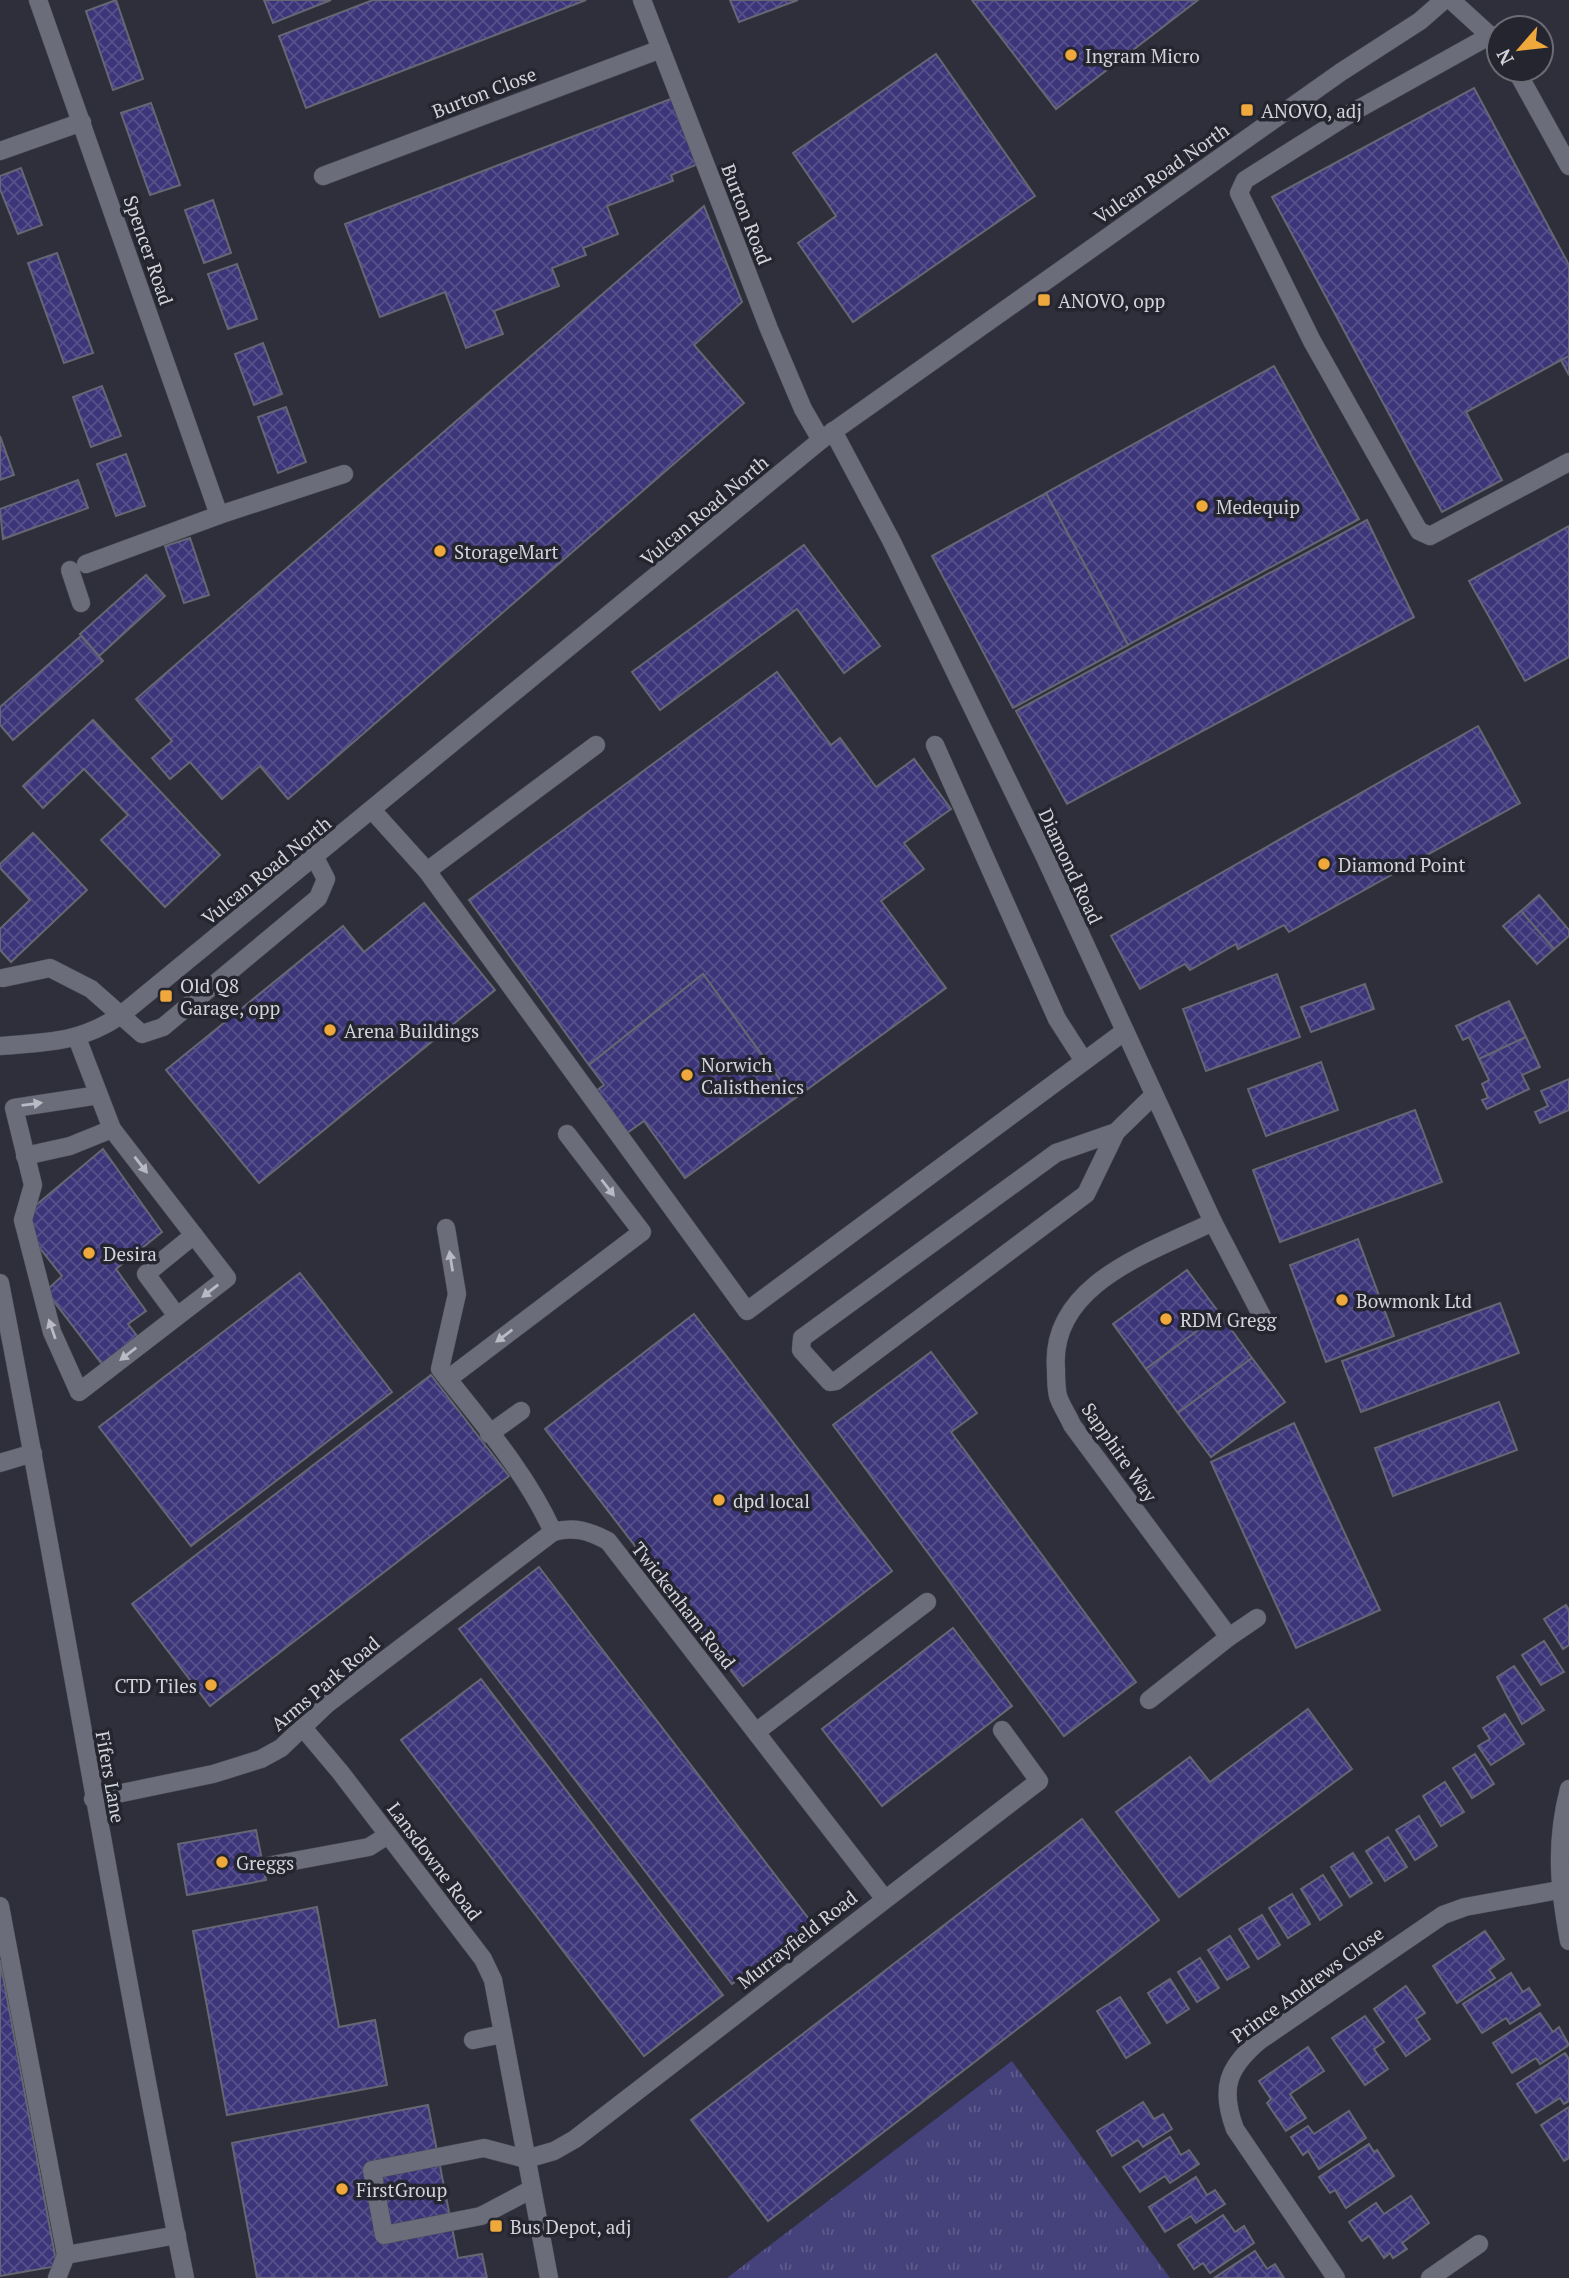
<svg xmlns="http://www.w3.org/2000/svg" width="1569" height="2278" viewBox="0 0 1569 2278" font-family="'PT Serif',serif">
<defs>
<pattern id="park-tufts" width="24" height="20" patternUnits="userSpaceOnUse" patternTransform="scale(1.75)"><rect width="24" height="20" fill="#45427b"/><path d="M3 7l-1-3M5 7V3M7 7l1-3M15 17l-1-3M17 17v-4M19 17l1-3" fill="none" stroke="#5f5c8d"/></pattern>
<pattern id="building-cross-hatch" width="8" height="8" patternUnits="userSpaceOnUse" patternTransform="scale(1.75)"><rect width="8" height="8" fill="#3c3579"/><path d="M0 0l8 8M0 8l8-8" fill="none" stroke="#57518b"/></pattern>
</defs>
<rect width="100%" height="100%" fill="#2f2f3b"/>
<polygon fill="url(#park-tufts)" points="1012,2061 1170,2278 727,2278"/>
<g fill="url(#building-cross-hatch)" stroke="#676774" stroke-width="2">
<polygon points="116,0 143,79 113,90 86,11"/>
<polygon points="264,0 331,0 273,23"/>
<polygon points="373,0 586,0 306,108 279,36"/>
<polygon points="730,0 798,0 739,22"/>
<polygon points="972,0 1198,0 1056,109"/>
<polygon points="936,54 1035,196 853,322 798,243 836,216 793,153"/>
<polygon points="1474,88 1569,265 1569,375 1561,360 1466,412 1502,480 1442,512 1272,197"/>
<polygon points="673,98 698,164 671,175 673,181 607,206 618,234 583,248 586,255 552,268 559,286 494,311 503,334 466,348 445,292 380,317 345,224"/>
<polygon points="151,103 180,185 150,195 121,113"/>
<polygon points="21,168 42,225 18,234 0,189 0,176"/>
<polygon points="213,200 231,253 204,263 185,210"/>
<polygon points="704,206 742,302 694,345 744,403 288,799 260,766 222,799 190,762 170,779 152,758 172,741 136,699"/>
<polygon points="57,253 93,353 64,363 28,263"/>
<polygon points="237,264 257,319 228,329 208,274"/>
<polygon points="263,343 282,394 254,405 235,354"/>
<polygon points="1569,356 1569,375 1561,360"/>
<polygon points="1274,366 1359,519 1128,645 1046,493"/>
<polygon points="102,386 121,436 91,447 73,397"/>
<polygon points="286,407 306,462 278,473 258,417"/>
<polygon points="0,436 14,475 0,480"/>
<polygon points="126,454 145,506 116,516 97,464"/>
<polygon points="78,480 88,508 3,539 0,509"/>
<polygon points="1046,493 1128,645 1013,708 932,556"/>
<polygon points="1367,520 1414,617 1067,804 1016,711"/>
<polygon points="1569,526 1569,657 1525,681 1469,581"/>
<polygon points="190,538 209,595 184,603 165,546"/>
<polygon points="804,545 880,646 844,673 797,609 660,710 632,672"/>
<polygon points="146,575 165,596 99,656 80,634"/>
<polygon points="81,636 103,661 13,740 0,725 0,707"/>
<polygon points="777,672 831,745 840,738 876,787 914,759 951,809 904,843 924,869 881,901 946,988 794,1099 703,974 589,1065 469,900"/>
<polygon points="93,720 220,855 165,907 101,840 128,815 84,769 43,808 23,786"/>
<polygon points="1478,726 1520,803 1289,932 1284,925 1238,949 1236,944 1190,970 1185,964 1140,989 1111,936"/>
<polygon points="33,833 87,890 11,962 0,950 0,929 30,900 0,868 0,864"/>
<polygon points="1539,895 1569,930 1569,936 1554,949 1521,911"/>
<polygon points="424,903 495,990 259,1183 166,1070 343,926 364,952"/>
<polygon points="1521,911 1554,949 1537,964 1503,926"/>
<polygon points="703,974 794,1099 685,1178 644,1121 627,1133 596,1091 604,1085 589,1065"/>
<polygon points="1277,974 1300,1037 1206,1071 1183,1009"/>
<polygon points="1365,984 1374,1009 1311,1032 1301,1007"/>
<polygon points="1509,1001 1526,1037 1479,1059 1469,1037 1463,1040 1456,1026"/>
<polygon points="1526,1037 1540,1067 1522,1075 1529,1089 1487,1109 1482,1100 1488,1098 1482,1084 1489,1080 1479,1059"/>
<polygon points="1321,1062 1338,1110 1266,1136 1248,1089"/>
<polygon points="1569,1079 1569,1110 1540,1123 1535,1112 1548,1106 1541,1091"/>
<polygon points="1415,1110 1442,1182 1280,1242 1253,1170"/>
<polygon points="103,1149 162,1232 116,1269 146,1311 128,1324 141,1341 105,1368 46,1291 62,1276 30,1236 29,1211"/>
<polygon points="1358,1239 1394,1336 1326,1362 1290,1265"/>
<polygon points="1187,1270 1220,1314 1146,1369 1113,1324"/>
<polygon points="300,1273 392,1392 191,1546 99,1427"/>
<polygon points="1500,1303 1519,1353 1361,1412 1342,1361"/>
<polygon points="694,1314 892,1571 743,1686 545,1429"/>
<polygon points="1220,1314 1252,1358 1178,1413 1146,1369"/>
<polygon points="931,1352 977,1413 951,1432 1136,1682 1064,1736 833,1425"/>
<polygon points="1252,1358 1285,1402 1211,1457 1178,1413"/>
<polygon points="431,1375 509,1476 210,1706 132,1604"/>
<polygon points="1499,1402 1517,1450 1393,1496 1375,1448"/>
<polygon points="1294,1423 1380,1610 1296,1648 1211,1462"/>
<polygon points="539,1567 812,1923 732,1984 459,1629"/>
<polygon points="1566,1605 1569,1610 1569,1645 1563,1649 1544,1619"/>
<polygon points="953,1628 1012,1706 882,1806 822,1729"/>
<polygon points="1544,1641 1564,1672 1541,1685 1522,1655"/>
<polygon points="1514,1666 1544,1710 1522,1724 1497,1677"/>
<polygon points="481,1679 723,1995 644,2056 401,1740"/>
<polygon points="1308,1709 1352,1769 1179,1897 1116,1812 1190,1757 1210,1782"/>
<polygon points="1505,1714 1524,1744 1491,1765 1478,1746 1490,1739 1483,1728"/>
<polygon points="1475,1754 1494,1784 1472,1798 1453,1768"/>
<polygon points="1445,1782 1464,1812 1441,1826 1423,1796"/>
<polygon points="1419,1816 1437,1846 1415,1860 1396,1830"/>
<polygon points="1082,1819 1159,1920 768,2221 691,2120"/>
<polygon points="256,1830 266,1880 187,1895 178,1844"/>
<polygon points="1388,1837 1407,1867 1385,1881 1366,1851"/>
<polygon points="1353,1853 1372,1883 1350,1897 1331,1867"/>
<polygon points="1323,1875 1342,1905 1320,1920 1301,1889"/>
<polygon points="1292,1894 1310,1924 1288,1938 1269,1908"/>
<polygon points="317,1907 339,2027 375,2020 387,2085 227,2115 193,1931"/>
<polygon points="1262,1915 1280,1945 1258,1959 1239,1929"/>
<polygon points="1485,1931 1504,1959 1489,1970 1495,1978 1457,2003 1433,1966"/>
<polygon points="1230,1936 1249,1967 1227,1980 1208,1950"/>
<polygon points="1200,1958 1219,1988 1197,2002 1178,1972"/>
<polygon points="0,1960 57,2266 0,2276"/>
<polygon points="1511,1973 1523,1992 1529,1988 1540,2005 1510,2024 1506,2018 1482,2033 1463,2004"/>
<polygon points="1170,1979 1189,2009 1167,2023 1148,1993"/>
<polygon points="1406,1986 1425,2013 1416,2019 1430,2039 1406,2056 1374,2009"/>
<polygon points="1120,1997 1150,2043 1126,2058 1097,2011"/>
<polygon points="1540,2013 1553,2032 1559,2027 1569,2045 1540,2064 1536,2058 1512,2073 1493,2043"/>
<polygon points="1365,2016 1384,2042 1374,2049 1388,2069 1365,2085 1332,2038"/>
<polygon points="1308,2047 1324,2071 1290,2094 1306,2118 1286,2131 1267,2103 1271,2099 1259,2081"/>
<polygon points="1565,2053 1569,2059 1569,2101 1564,2104 1560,2098 1536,2113 1517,2084"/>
<polygon points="1143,2102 1154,2119 1163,2114 1172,2129 1143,2147 1138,2140 1112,2156 1097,2131"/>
<polygon points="428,2105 458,2258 482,2254 487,2278 257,2278 232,2143"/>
<polygon points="1569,2107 1569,2158 1564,2161 1541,2125"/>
<polygon points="1349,2111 1366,2138 1319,2169 1308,2151 1303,2155 1291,2137 1308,2126 1314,2134"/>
<polygon points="1170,2137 1181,2155 1189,2150 1199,2164 1170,2183 1165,2176 1140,2192 1123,2167"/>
<polygon points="1369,2144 1374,2152 1377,2150 1394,2176 1346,2208 1335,2190 1330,2193 1319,2177"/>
<polygon points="1196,2177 1207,2195 1215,2190 1225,2204 1196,2223 1191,2216 1165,2232 1149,2207"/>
<polygon points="1411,2196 1429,2223 1402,2243 1407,2249 1393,2258 1390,2253 1384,2258 1369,2236 1362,2241 1349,2222 1376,2203 1384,2214"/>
<polygon points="1223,2215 1235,2232 1244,2226 1254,2243 1210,2273 1203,2263 1194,2269 1178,2245"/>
<polygon points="1255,2251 1267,2269 1275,2264 1284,2278 1214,2278"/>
</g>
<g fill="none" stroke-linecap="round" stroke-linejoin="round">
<g stroke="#4c4c56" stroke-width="19">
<g id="minor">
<polyline points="38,0 219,515 344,474"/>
<polyline points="642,0 769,329 803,409 821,440"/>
<polyline points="1451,0 1497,42"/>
<polyline points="1491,35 1353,112 1245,180 1239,193 1312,341 1419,531 1430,536 1569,462"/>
<polyline points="1516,70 1569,166"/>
<polyline points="0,151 82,122"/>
<polyline points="323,176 661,49"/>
<polyline points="833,431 891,540 1044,855 1213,1222 1265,1322"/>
<polyline points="86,564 219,515"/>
<polyline points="70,570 81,603"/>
<polyline points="596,745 427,871 747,1311 1125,1031"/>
<polyline points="935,745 1057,1019 1084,1061"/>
<polyline points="372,810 427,871"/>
<polyline points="3,978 50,968 91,989 142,1034 163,1027 318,898 326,879 314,856"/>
<polyline points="77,1038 112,1129 227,1278 79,1392 52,1332 23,1220 33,1185 14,1108 99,1095"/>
<path d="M0,1046c47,-4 80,-3 121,-31l700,-575 520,-368 79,-51 24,-21"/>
<polyline points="1116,1132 1086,1194 836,1381 830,1382 801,1350 802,1338 1056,1153 1116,1132 1154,1095"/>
<polyline points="25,1156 70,1146 112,1129"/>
<path d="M446,1228l11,66 -17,75c40,51 86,103 113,163 21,-6 36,-1 55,9l276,357"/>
<path d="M0,1283c65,331 118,664 185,995"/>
<polyline points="177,1316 146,1274 194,1235"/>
<polyline points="448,1379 642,1232 567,1134"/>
<polyline points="489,1434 521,1411"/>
<polyline points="0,1463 33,1453"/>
<polyline points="1229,1637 1257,1618"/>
<path d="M1149,1700l80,-63 -157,-212c-4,-10 -11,-19 -14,-29 -2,-8 -2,-19 -2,-27 -7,-85 95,-117 157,-147"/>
<polyline points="304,1729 341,1773 483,1959 493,1980 549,2278"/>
<polyline points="756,1732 927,1602"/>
<path d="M1569,1789c-14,53 -10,99 0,152"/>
<polyline points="93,1799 213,1774 261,1759 281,1748 327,1704 553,1532"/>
<polyline points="272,1865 369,1847 388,1835"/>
<polyline points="0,1906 66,2255 57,2278"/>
<polyline points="473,2040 503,2034"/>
<polyline points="532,2189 481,2216 384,2235 372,2170 484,2148 526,2159 554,2151 575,2139 1039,1781 1002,1730"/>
<polyline points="66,2255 177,2235"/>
<path d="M1336,2278l-101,-149c-15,-40 -8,-61 24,-88l184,-126 22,-8 94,-17"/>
<polyline points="1430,2278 1479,2244"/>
</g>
</g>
<use href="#minor" stroke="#6c6d7a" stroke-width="18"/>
</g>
<defs><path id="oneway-solid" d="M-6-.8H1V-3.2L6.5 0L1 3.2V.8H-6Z" transform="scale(1.75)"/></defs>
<g fill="#b9bac3">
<use href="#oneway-solid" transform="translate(32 1104) rotate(-7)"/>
<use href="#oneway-solid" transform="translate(141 1165) rotate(52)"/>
<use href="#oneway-solid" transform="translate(608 1188) rotate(52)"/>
<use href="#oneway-solid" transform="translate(451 1261) rotate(-99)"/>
<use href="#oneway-solid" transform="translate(210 1291) rotate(142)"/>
<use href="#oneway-solid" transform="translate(52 1329) rotate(-109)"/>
<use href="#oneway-solid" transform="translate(504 1336) rotate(143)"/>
<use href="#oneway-solid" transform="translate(128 1354) rotate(142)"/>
</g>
<g fill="#eea83c" stroke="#252530" stroke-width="2.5">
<circle cx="1071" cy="55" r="7"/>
<rect x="1240" y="103" width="14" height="14" rx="3.5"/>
<rect x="1037" y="293" width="14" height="14" rx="3.5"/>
<circle cx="1202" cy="506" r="7"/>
<circle cx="440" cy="551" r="7"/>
<circle cx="1324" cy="864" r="7"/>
<rect x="159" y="989" width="14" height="14" rx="3.5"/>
<circle cx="330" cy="1030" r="7"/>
<circle cx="687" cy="1075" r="7"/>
<circle cx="89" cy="1253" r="7"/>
<circle cx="1342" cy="1300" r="7"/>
<circle cx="1166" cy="1319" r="7"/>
<circle cx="719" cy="1500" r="7"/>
<circle cx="211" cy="1685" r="7"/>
<circle cx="222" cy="1862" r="7"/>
<circle cx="342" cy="2189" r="7"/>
<rect x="489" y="2219" width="14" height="14" rx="3.5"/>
</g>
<g text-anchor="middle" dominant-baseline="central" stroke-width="7" stroke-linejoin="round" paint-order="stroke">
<g font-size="19" fill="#d3d4db" stroke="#252530" text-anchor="start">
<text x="1085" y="55">Ingram Micro</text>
<text x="1261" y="110">ANOVO, adj</text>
<text x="1058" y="300">ANOVO, opp</text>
<text x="1216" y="506">Medequip</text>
<text x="454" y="551">StorageMart</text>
<text x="1338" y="864">Diamond Point</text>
<text x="180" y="985">Old Q8<tspan x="180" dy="22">Garage, opp</tspan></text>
<text x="344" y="1030">Arena Buildings</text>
<text x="701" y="1064">Norwich<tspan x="701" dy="22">Calisthenics</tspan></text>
<text x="103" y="1253">Desira</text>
<text x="1356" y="1300">Bowmonk Ltd</text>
<text x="1180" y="1319">RDM Gregg</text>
<text x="733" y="1500">dpd local</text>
<text x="197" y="1685" text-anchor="end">CTD Tiles</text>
<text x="236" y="1862">Greggs</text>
<text x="356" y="2189">FirstGroup</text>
<text x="510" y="2226">Bus Depot, adj</text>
</g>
<g font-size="19" fill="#d3d4db" stroke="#252530">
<text transform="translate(484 92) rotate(-21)">Burton Close</text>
<text transform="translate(1161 173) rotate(-35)">Vulcan Road North</text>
<text transform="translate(747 214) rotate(69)">Burton Road</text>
<text transform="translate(149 250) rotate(71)">Spencer Road</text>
<text transform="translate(704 510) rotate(-40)">Vulcan Road North</text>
<text transform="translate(1071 866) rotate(65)">Diamond Road</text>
<text transform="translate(266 870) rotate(-39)">Vulcan Road North</text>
<text transform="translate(1120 1452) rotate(55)">Sapphire Way</text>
<text transform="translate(684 1605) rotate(52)">Twickenham Road</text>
<text transform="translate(325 1683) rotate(-40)">Arms Park Road</text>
<text transform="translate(111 1777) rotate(80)">Fifers Lane</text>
<text transform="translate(435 1861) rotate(53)">Lansdowne Road</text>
<text transform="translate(797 1939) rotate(-38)">Murrayfield Road</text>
<text transform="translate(1307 1984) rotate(-36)">Prince Andrews Close</text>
</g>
</g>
<g transform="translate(1520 49) rotate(242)"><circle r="33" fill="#252530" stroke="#6b6b74" stroke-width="2"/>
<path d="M0-5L12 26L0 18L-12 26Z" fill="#eea83c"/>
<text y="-10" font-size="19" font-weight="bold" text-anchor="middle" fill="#d3d4db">N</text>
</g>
</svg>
